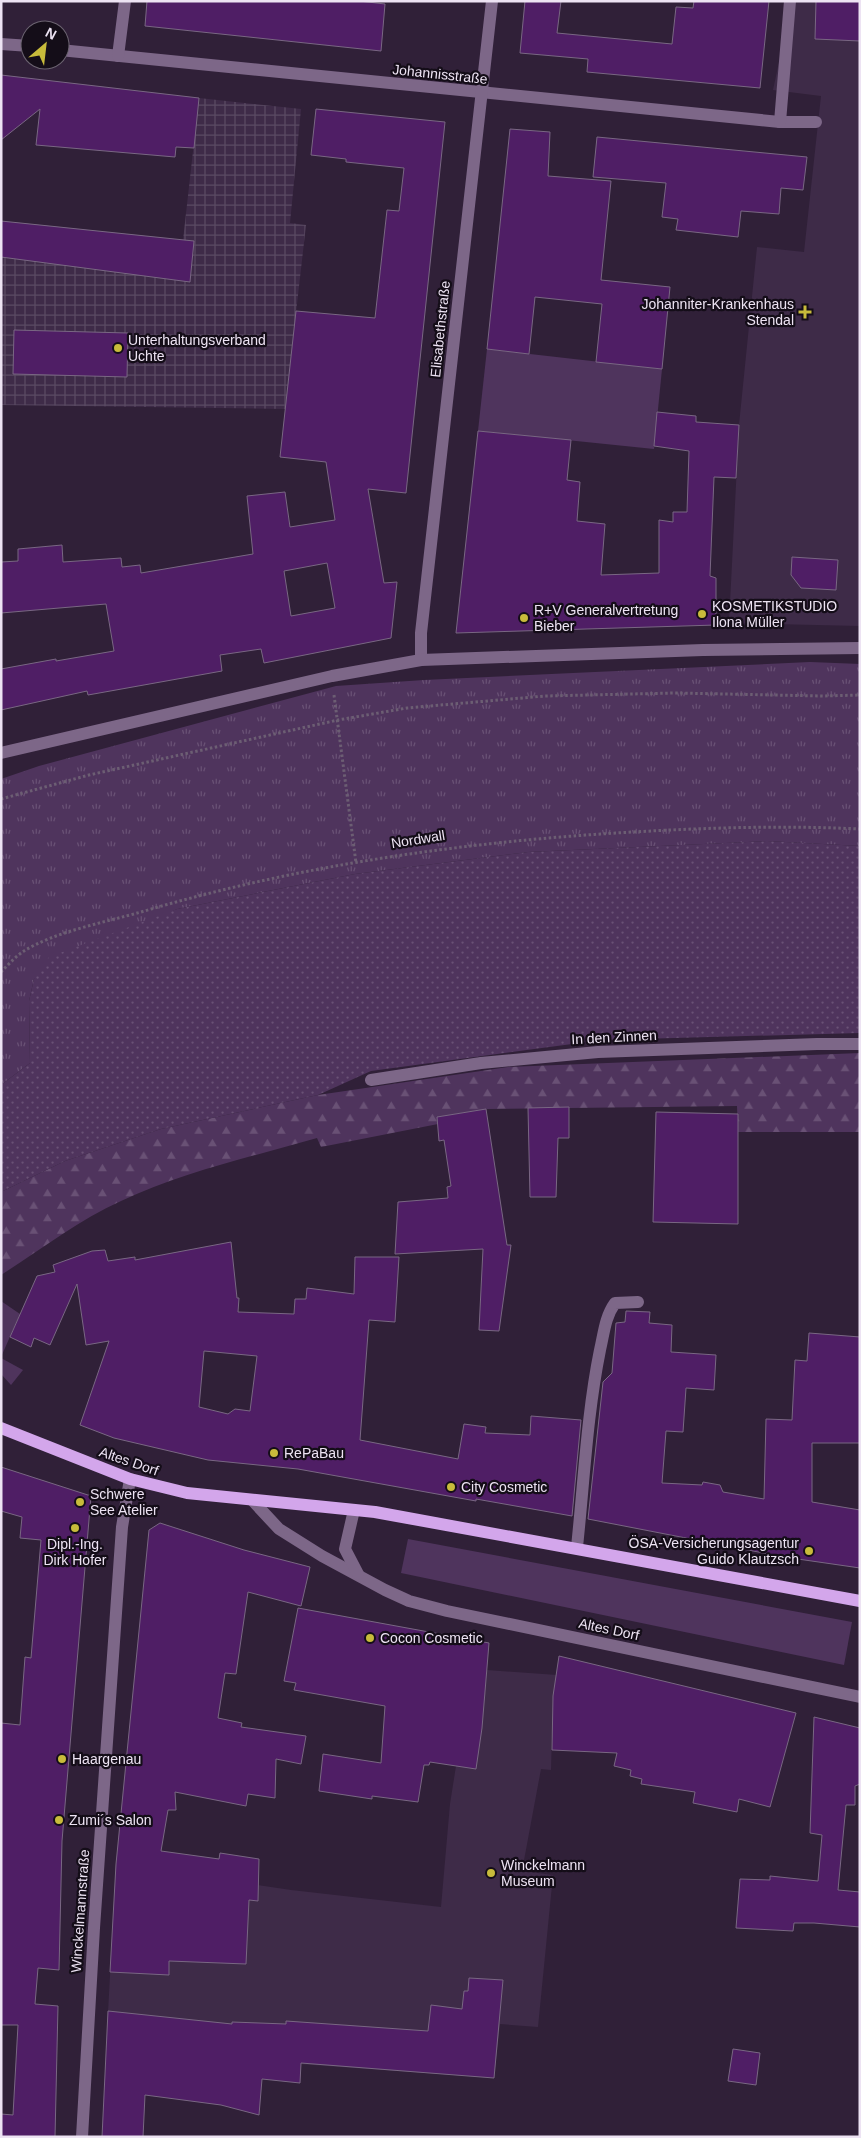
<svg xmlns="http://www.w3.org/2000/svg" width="861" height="2138" viewBox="0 0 861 2138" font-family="Arial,sans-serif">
<defs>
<pattern id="industrial-grid" width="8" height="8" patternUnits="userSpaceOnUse" patternTransform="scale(1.25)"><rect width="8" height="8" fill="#3e2b48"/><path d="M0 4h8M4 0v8" fill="none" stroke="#5a4a63"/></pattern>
<pattern id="forest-firs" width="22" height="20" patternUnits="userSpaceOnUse" patternTransform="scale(1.25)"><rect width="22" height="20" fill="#4f345d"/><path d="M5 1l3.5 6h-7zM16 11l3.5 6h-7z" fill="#695175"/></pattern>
<pattern id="park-tufts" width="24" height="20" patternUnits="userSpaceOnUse" patternTransform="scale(1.25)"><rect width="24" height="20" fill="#4f345d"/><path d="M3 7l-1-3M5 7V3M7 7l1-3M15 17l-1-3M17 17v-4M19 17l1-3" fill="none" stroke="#695175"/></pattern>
<pattern id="garden-dots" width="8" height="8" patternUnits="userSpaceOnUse" patternTransform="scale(1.25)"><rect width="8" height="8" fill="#4f345d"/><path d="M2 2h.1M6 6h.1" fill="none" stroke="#695175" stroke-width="1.8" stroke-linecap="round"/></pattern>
</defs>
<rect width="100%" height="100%" fill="#302038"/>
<g fill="#3e2b48">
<polygon points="792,1 860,1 860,626 729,623 739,425 757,247 804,252 821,96 773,90"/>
<polygon points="487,1670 557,1675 553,1696 551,1770 541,1769 522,1871 553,1875 538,2027 500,2024 494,2078 106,2050 116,1864 291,1890 441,1907 450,1804 456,1766 482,1728"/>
</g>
<polygon fill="url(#industrial-grid)" points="199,98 301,109 290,223 306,225 285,409 1,405 1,221 183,240"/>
<g fill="#4f345d">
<polygon points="487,349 662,369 654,449 478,431"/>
<polygon points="1,1301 20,1314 1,1357"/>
<polygon points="1,1358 23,1370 11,1385 1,1374"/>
<polygon points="408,1539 852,1622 844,1665 401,1573"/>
</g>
<path fill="url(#forest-firs)" d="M860,1053v79h-122l-1,-26 -251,3 -48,8v7l-117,23 -4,-9c-66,19 -134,34 -196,63 -42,19 -81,49 -120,74v-83l64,-31 96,-32 157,-34 190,-28z"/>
<polygon fill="url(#park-tufts)" points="810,662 860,664 860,846 767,841 528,852 355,874 177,909 34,979 29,1001 30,1063 1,1085 1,779 39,766 336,686 424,680"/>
<polygon fill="url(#garden-dots)" points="767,841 860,846 860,1033 602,1040 371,1071 318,1095 161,1129 65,1161 1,1192 1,1085 30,1063 29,1001 34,979 49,957 177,909 355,874 528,852"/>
<g fill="#4f1e65" stroke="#796783" fill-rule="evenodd">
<polygon points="147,1 359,1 385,4 381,51 145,26"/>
<polygon points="525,1 561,1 557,33 672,44 676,7 693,8 694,1 769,1 760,88 587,72 588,59 520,53"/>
<polygon points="816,1 860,1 860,41 815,39"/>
<polygon points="1,75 199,98 194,148 176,147 175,157 36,145 40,109 1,140"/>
<path d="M316,109l129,13 -39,371 -38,-4 16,94 13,-1 -6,56 -127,25 -3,-14 -41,6 2,16 -134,24 -1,-4 -86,19v-41l55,-10v2l58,-10 -8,-47 -105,9v-51l17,-1v-12l44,-4 1,17 58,-4 1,9 18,-2 1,8 112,-19 -6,-58 38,-4 5,35 45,-7 -9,-58 -46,-5 16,-146 79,7 12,-108 12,1 5,-43 -58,-6v-3l-35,-4zM327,563l8,45 -44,8 -7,-45z"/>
<polygon points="510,129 550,132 548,176 611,181 601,280 670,287 662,369 596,362 602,304 535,297 529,354 487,349"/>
<polygon points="597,137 807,157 803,190 781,188 779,214 741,211 738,237 676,230 678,219 662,217 666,183 593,177"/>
<polygon points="1,221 194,241 190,282 1,257"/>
<polygon points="14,330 128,333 127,377 13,374"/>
<polygon points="657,412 696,416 696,422 739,425 736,478 714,477 710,576 716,578 716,625 456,633 478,431 571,440 567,480 580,482 577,521 605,524 601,575 659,573 659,520 673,522 673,512 687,512 689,451 654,446"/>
<polygon points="792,557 838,560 836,590 801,588 791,575"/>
<polygon points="569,1107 569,1138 558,1138 556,1197 530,1197 528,1108"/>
<polygon points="486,1109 507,1245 511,1245 499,1331 479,1330 483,1249 395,1254 398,1202 448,1198 447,1187 451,1186 444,1140 439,1141 437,1117"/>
<polygon points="656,1112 738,1114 738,1224 653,1222"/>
<path d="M231,1242l6,56h2l-1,14 56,2 1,-15h11l1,-11 47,6 1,-37h44l-4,65 -26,-2 -9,120 98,19 6,-35 22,3 -1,6 45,2 1,-19 50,4 -9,96 -96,-17v2l-178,-32 -90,-9 -94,-22 -34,-13 29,-84 -23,4 -9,-61 -27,61 -16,-7 -3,9 -21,-10 27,-61 18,-4 -2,-7 39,-14 13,-1 3,11 27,-4v3zM204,1351l53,5 -7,55 -15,-2 -7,5 -29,-7z"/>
<polygon points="626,1311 650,1312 649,1323 672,1325 671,1352 716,1355 714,1390 686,1388 683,1432 666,1431 662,1483 702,1485 703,1482 720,1485 723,1492 764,1499 766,1419 792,1420 795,1360 807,1361 809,1333 860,1337 860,1443 812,1443 812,1502 860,1510 860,1568 784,1557 588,1519 603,1382 612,1373 616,1323 625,1322"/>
<polygon points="1,1467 91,1496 62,1841 59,1970 38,1968 35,2004 58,2006 55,2137 1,2137 1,2114 13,2115 18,2025 1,2025 1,1723 20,1725 25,1657 31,1658 41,1540 20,1538 22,1517 1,1511"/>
<polygon points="160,1523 244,1550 310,1567 301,1606 248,1592 236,1674 225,1673 218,1718 242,1723 241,1727 306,1736 301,1764 276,1759 275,1798 248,1794 246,1806 175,1792 176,1810 168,1810 161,1851 219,1859 220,1853 259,1859 258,1901 249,1900 246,1964 169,1961 169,1975 110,1972 116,1864 149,1530"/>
<polygon points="298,1608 489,1643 482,1728 476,1769 430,1762 429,1765 424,1765 418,1802 372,1796 372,1799 319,1791 323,1754 381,1763 385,1706 294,1690 296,1683 284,1681"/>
<polygon points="559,1656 796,1713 770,1807 739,1799 737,1812 693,1803 695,1792 641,1784 642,1779 630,1776 631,1770 614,1766 617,1753 552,1750 553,1696"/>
<polygon points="814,1717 860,1728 860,1784 855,1786 855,1805 846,1805 838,1890 860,1892 860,1927 814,1923 794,1923 793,1931 736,1928 740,1879 770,1880 770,1876 818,1881 822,1835 810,1833"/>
<polygon points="469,1978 503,1980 494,2078 301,2063 300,2083 262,2079 259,2115 221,2105 145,2095 143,2137 102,2137 108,2011 232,2024 232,2022 286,2024 286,2021 428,2031 431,2005 462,2009 464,1991 468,1991"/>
<polygon points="733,2049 760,2053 756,2085 728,2081"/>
</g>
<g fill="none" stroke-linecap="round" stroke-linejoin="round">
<g stroke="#6c5e73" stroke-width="3" stroke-dasharray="2.5 2.5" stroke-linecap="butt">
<polyline points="334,695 356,863"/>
<polyline points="1,799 89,775 338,720 407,708 545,696 675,693 823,696 860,695"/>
<path d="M1,972c7,-7 15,-16 23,-21 30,-19 82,-29 117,-39 155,-46 315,-69 475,-79 82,-5 162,-8 244,-4"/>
</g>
<g stroke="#7d6788" stroke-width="12">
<polyline points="1,44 30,46"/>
<polyline points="60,50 780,122 816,122"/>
<polyline points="118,56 125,1"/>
<polyline points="780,122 790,1"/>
<polyline points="421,660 421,633 492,1"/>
<polyline points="1,753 332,676 421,660 703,650 860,648"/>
<polyline points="371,1080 481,1063 598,1052 817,1044 860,1044"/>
<polyline points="253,1501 279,1529 322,1556 385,1590 409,1601 447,1611 860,1697"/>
<polyline points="354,1510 345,1549 358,1574"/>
<path d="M577,1547c7,-66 10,-133 23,-197 4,-17 5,-33 15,-47l23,-1"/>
<polyline points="82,2137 94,1928 122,1527 130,1479"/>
</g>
<polyline stroke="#d3a6eb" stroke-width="12" points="1,1428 130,1479 187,1493 375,1512 860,1601"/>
</g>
<g fill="#c8bb3b" stroke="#140d18" stroke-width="2">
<path d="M802.5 304.5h5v5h5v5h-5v5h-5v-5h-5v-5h5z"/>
<circle cx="118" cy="348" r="5"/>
<circle cx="702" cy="614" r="5"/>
<circle cx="524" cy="618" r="5"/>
<circle cx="274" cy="1453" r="5"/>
<circle cx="451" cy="1487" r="5"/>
<circle cx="80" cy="1502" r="5"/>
<circle cx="75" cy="1528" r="5"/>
<circle cx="809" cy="1551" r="5"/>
<circle cx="370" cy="1638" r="5"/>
<circle cx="62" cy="1759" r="5"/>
<circle cx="59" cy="1820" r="5"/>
<circle cx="491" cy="1873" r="5"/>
</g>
<g text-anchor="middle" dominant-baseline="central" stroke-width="4.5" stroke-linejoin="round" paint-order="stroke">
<g font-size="14" fill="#ede3f3" stroke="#140d18">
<text transform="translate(440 74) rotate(6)">Johannisstraße</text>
<text transform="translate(440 329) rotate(-84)">Elisabethstraße</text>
<text transform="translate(418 839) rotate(-9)">Nordwall</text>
<text transform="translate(614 1037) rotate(-3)">In den Zinnen</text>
<text transform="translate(129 1461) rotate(19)">Altes Dorf</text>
<text transform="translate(609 1629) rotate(12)">Altes Dorf</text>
<text transform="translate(80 1911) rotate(-86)">Winckelmannstraße</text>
</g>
<g font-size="14" fill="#ede3f3" stroke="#140d18" text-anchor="start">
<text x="794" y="304" text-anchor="end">Johanniter-Krankenhaus<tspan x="794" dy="16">Stendal</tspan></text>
<text x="128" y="340">Unterhaltungsverband<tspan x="128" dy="16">Uchte</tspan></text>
<text x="712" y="606">KOSMETIKSTUDIO<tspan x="712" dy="16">Ilona Müller</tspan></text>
<text x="534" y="610">R+V Generalvertretung<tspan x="534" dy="16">Bieber</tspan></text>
<text x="284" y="1453">RePaBau</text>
<text x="461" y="1487">City Cosmetic</text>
<text x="90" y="1494">Schwere<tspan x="90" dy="16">See Atelier</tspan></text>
<text x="799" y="1543" text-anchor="end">ÖSA-Versicherungsagentur<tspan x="799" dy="16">Guido Klautzsch</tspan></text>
<text x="75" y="1544" text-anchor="middle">Dipl.-Ing.<tspan x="75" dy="16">Dirk Hofer</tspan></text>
<text x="380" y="1638">Cocon Cosmetic</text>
<text x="72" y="1759">Haargenau</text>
<text x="69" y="1820">Zumi´s Salon</text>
<text x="501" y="1865">Winckelmann<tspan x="501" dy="16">Museum</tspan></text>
</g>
</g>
<rect width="861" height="2138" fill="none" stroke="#ede3f3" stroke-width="5"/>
<g transform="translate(45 45) rotate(28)"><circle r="24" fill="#140d18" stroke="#6b6370"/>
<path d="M0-4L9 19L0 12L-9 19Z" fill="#c8bb3b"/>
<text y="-8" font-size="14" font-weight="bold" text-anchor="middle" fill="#ede3f3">N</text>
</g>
</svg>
